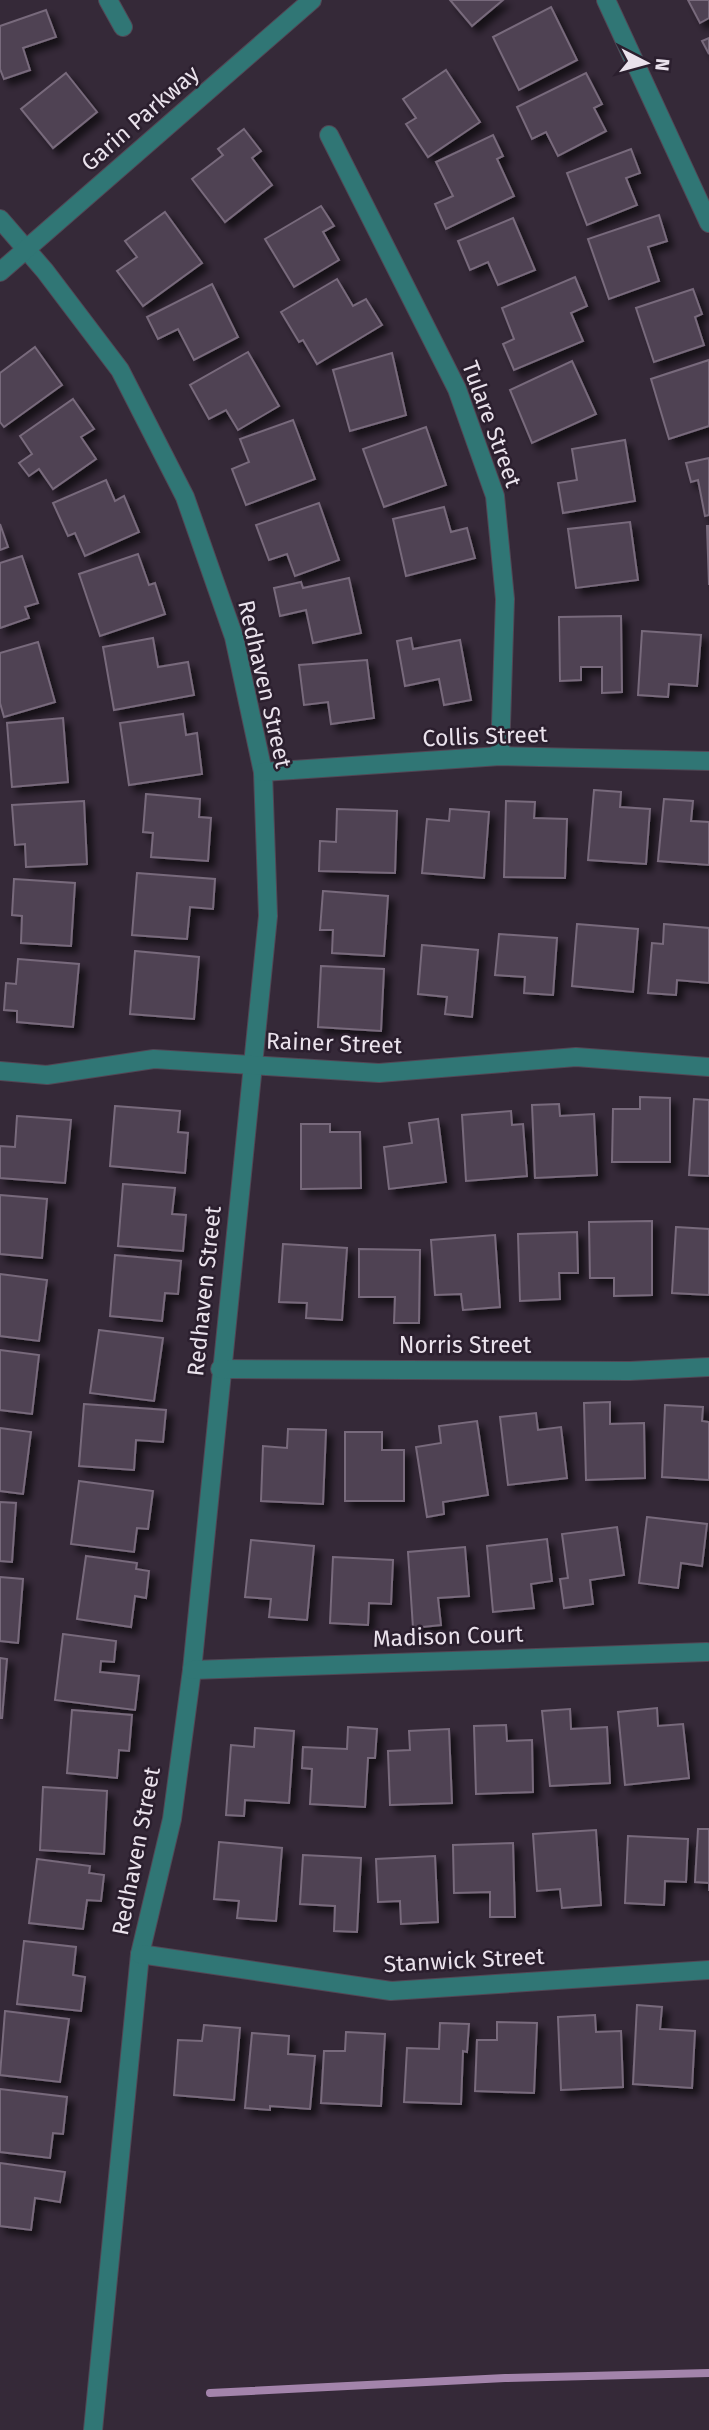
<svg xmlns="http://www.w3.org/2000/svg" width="709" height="2430" viewBox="0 0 709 2430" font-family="'Fira Sans',sans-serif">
<defs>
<filter id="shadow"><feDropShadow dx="6" dy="6" stdDeviation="3.5" flood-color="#0009"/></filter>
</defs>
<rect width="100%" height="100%" fill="#352938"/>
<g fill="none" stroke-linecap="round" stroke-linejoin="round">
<polyline stroke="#a384ab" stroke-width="8" points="210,2393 505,2378 709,2373"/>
</g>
<g fill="#4f4252" stroke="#786a7c" stroke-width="2" filter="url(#shadow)">
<polygon points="450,0 503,0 472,26"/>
<polygon points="688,0 709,0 709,18 700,23"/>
<polygon points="551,7 577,60 519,90 493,37"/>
<polygon points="46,10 56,37 23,48 30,70 4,79 0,69 0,26"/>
<polygon points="709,38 709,54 702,41"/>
<polygon points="446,70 480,122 428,157 406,124 416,118 403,99"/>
<polygon points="66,73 97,112 53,148 21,109"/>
<polygon points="586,73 602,104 594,108 606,131 558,156 546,132 532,139 517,107"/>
<polygon points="244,129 261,151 252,158 272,185 225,222 192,179 223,155 218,149"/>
<polygon points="493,135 503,156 497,159 514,196 446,229 435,204 453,196 436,162"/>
<polygon points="631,149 640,173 626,178 637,205 587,225 567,173"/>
<polygon points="321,206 334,226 323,232 339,260 294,287 265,239"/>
<polygon points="165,212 202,263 143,306 117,271 137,257 125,241"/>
<polygon points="659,215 667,241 648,247 659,281 609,299 588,239"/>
<polygon points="513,218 535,270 498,285 488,262 470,270 458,241"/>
<polygon points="575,277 587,306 571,313 583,341 514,370 503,344 514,339 502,308"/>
<polygon points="337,279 353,306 366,299 382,325 317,364 303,340 299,342 281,312"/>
<polygon points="212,284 238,337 194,360 178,329 158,339 147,317"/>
<polygon points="693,289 702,314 695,317 704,345 654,362 636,308"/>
<polygon points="35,347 62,385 4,427 0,422 0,373"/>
<polygon points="248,352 279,406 238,430 226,410 209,419 190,385"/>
<polygon points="392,353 406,415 350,431 333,370"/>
<polygon points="709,360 709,426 669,439 651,379"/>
<polygon points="572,361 596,414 532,443 510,390"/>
<polygon points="73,399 94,429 81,437 96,459 53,489 39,469 29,476 19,463 32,454 20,436"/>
<polygon points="293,420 315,479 246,505 232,469 249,462 240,439"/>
<polygon points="426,427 446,485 384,507 363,449"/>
<polygon points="625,440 635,501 563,513 558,483 577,480 572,449"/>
<polygon points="709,458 709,515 705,516 698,480 691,482 686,463"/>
<polygon points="106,480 115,501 124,496 139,532 85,556 75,533 68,536 53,503"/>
<polygon points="319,503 339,560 295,576 287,554 269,560 256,525"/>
<polygon points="444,507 451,532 467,528 475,558 406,576 393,519"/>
<polygon points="630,522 638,580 576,588 568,529"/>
<polygon points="0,524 8,547 0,550"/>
<polygon points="707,526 709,526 709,585"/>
<polygon points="138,554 149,585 155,583 165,614 100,636 79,574"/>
<polygon points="22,556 38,603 25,607 29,618 0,628 0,563"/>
<polygon points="349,578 361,633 313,643 306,610 280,616 274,588 301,582 303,588"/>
<polygon points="621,616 622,692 602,693 602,667 581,667 581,680 560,681 559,617"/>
<polygon points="642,631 701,635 697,686 669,684 668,697 638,695"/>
<polygon points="153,638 158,667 188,662 194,695 114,710 103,647"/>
<polygon points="411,638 413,649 460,640 471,700 444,705 439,679 405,686 397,641"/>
<polygon points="38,642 55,702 4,717 0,703 0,653"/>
<polygon points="367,660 374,718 331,724 328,702 304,705 299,665"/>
<polygon points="183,714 186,735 197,733 202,774 129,785 120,723"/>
<polygon points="63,718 68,782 12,787 7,723"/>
<polygon points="594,790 621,792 620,807 650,809 646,864 588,860"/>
<polygon points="146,794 200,799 199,817 211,818 208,861 151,857 153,833 143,832"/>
<polygon points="664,799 693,801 691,821 709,822 709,865 658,861"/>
<polygon points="84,801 87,864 26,867 25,844 15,845 12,805"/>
<polygon points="506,801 535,802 534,818 567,819 565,878 504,877"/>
<polygon points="337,809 397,811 395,873 319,871 320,841 336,842"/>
<polygon points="450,809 489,812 484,878 422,873 427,819 449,821"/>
<polygon points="137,873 215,879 213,909 190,907 187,939 132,935"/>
<polygon points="14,879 75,883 71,946 21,943 22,916 12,915"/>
<polygon points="323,891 388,896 384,956 332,953 333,930 320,930"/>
<polygon points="577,924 638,929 633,992 572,986"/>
<polygon points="664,924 709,928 709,983 677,980 676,995 648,993 652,943 663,944"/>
<polygon points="499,934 557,938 553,995 524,993 525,977 495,975"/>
<polygon points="422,945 478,950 472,1017 445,1014 447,997 418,994"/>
<polygon points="135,951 199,957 194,1019 130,1014"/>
<polygon points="18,959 79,964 73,1027 17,1022 17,1011 4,1010 6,983 16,984"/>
<polygon points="321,966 384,969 381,1031 318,1027"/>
<polygon points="640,1097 670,1098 670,1162 612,1162 613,1109 640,1109"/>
<polygon points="694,1099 709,1100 709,1176 689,1175"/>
<polygon points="559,1104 560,1116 594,1114 597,1175 535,1178 532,1105"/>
<polygon points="115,1106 180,1111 178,1132 188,1133 185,1173 110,1166"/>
<polygon points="511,1111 512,1125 523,1124 527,1176 466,1181 462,1115"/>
<polygon points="17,1116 71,1120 65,1183 0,1178 0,1146 15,1147"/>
<polygon points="438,1119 446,1182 389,1189 384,1147 412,1143 409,1123"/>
<polygon points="301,1124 330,1124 330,1132 360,1132 361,1188 301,1189"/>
<polygon points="123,1184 175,1188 172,1214 186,1215 183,1251 118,1246"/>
<polygon points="0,1195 47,1199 42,1258 0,1254"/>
<polygon points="652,1221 652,1295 614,1296 614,1278 590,1278 589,1222"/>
<polygon points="676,1227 709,1229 709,1295 672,1293"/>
<polygon points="577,1232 578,1273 559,1273 560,1299 520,1301 518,1234"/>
<polygon points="495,1235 500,1307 463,1310 461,1294 435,1295 431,1240"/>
<polygon points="283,1244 347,1248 342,1320 306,1318 307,1303 279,1302"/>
<polygon points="359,1249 420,1250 419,1323 394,1323 395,1297 359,1297"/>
<polygon points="115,1255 181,1261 178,1294 165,1293 162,1321 110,1316"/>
<polygon points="0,1274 47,1280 39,1341 0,1336"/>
<polygon points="99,1330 163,1338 154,1401 90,1393"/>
<polygon points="0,1350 39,1355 32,1414 0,1410"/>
<polygon points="610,1402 610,1424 644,1423 645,1478 586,1480 584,1403"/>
<polygon points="84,1404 166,1410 163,1442 136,1440 134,1470 79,1466"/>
<polygon points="665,1405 703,1407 702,1421 709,1422 709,1480 662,1477"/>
<polygon points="536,1413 538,1430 561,1427 567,1478 508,1485 500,1417"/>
<polygon points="477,1421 488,1495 443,1502 444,1514 427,1517 416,1447 441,1443 439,1426"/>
<polygon points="0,1428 31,1432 23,1494 0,1491"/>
<polygon points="288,1429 326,1430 323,1504 261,1501 263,1446 287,1448"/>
<polygon points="345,1432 382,1432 382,1450 404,1450 404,1501 345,1501"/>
<polygon points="79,1481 153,1491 148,1529 137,1528 134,1552 71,1544"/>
<polygon points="0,1502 16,1503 12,1562 0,1561"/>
<polygon points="647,1517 707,1524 702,1566 681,1563 678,1588 639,1583"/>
<polygon points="617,1527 624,1575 590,1580 593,1604 564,1608 560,1579 568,1578 562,1534"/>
<polygon points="547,1539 552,1581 531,1584 534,1608 493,1612 487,1546"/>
<polygon points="251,1540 314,1546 307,1620 269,1617 271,1599 245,1597"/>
<polygon points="465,1547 469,1596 438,1598 441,1625 413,1628 408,1552"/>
<polygon points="86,1556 137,1563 136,1569 149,1571 146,1598 135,1596 131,1627 77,1619"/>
<polygon points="333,1557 393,1560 391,1604 369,1603 368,1625 330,1623"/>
<polygon points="0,1577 23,1579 18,1643 0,1641"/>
<polygon points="63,1634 116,1641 114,1662 101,1661 100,1672 139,1676 135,1710 55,1700"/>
<polygon points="0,1658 7,1659 2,1718 0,1718"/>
<polygon points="657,1708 658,1726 683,1724 689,1778 625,1785 618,1712"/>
<polygon points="570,1709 571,1729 607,1727 610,1783 550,1786 542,1711"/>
<polygon points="72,1710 132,1715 129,1751 119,1750 117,1778 67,1773"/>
<polygon points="506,1725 507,1741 532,1740 533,1792 476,1794 474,1726"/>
<polygon points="348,1727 377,1729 375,1758 368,1758 365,1807 310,1804 312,1769 302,1768 303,1747 347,1749"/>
<polygon points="255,1728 294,1731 289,1803 245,1800 244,1816 226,1815 231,1745 254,1747"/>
<polygon points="449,1729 452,1803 390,1805 388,1751 410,1750 409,1731"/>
<polygon points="43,1787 107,1791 104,1854 40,1850"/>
<polygon points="698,1829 709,1829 709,1891 709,1883 695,1882"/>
<polygon points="596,1830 601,1905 562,1908 560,1889 537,1891 533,1834"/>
<polygon points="628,1836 688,1839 686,1882 665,1881 664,1905 625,1903"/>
<polygon points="219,1842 282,1848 276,1921 237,1918 239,1901 214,1899"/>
<polygon points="513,1843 515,1917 490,1917 490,1892 454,1893 453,1845"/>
<polygon points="303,1855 361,1858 357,1932 334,1931 335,1906 300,1904"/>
<polygon points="435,1856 438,1922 401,1924 400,1901 378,1902 376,1859"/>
<polygon points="37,1859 90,1866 89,1873 104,1875 101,1901 87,1900 83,1929 29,1923"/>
<polygon points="24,1941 76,1947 73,1975 85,1977 81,2011 17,2004"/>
<polygon points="637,2005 662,2007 660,2029 695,2031 692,2088 633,2084"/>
<polygon points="5,2011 69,2019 60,2082 0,2075"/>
<polygon points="595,2015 596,2032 621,2031 623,2087 561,2090 558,2017"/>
<polygon points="497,2022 537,2023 534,2093 475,2091 477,2040 497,2040"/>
<polygon points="440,2023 469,2024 467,2052 463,2051 461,2104 404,2102 407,2048 439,2049"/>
<polygon points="204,2025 240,2028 234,2100 174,2095 178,2040 202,2041"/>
<polygon points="346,2032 385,2034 381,2106 321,2103 324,2051 345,2051"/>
<polygon points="252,2033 289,2036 288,2054 315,2056 310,2109 270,2106 270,2110 245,2108"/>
<polygon points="0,2089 67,2097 63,2134 53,2133 50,2158 0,2152"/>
<polygon points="0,2163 65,2172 60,2202 35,2198 31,2230 0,2226"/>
</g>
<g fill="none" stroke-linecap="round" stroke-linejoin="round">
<g stroke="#524755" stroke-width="20">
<g id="minor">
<polyline points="108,0 123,27"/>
<polyline points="606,0 709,223"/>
<polyline points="329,135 457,389 495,496 505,599 500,756"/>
<polyline points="0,219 45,271 120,370 185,497 234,637 263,772 268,916 192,1670 172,1819 140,1954 93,2430"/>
<polyline points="0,272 312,0"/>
<polyline points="263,772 500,756 709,761"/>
<polyline points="0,1071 47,1075 154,1059 379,1073 576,1057 709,1067"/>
<polyline points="220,1369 630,1371 709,1367"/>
<polyline points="192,1670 707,1652"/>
<polyline points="140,1954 391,1991 709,1970"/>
</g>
</g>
<use href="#minor" stroke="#307675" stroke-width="18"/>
</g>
<g text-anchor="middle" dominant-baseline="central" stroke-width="5" stroke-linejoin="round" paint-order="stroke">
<g font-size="23" fill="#eae2ec" stroke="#2b1f2e">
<text transform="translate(140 118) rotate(-41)">Garin Parkway</text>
<text transform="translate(492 424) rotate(70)">Tulare Street</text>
<text transform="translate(265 684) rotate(77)">Redhaven Street</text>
<text transform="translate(485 736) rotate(-2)">Collis Street</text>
<text transform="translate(334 1043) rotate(2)">Rainer Street</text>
<text transform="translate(204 1291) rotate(-84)">Redhaven Street</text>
<text x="465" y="1345">Norris Street</text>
<text transform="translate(448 1636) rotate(-2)">Madison Court</text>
<text transform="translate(136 1851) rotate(-79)">Redhaven Street</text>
<text transform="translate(464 1960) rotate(-3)">Stanwick Street</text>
</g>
</g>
<g transform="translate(646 63) rotate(96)" stroke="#2b1f2e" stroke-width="5" paint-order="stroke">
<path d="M0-5L12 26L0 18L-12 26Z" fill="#eae2ec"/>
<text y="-10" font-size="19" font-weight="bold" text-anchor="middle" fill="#eae2ec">N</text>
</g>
</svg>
